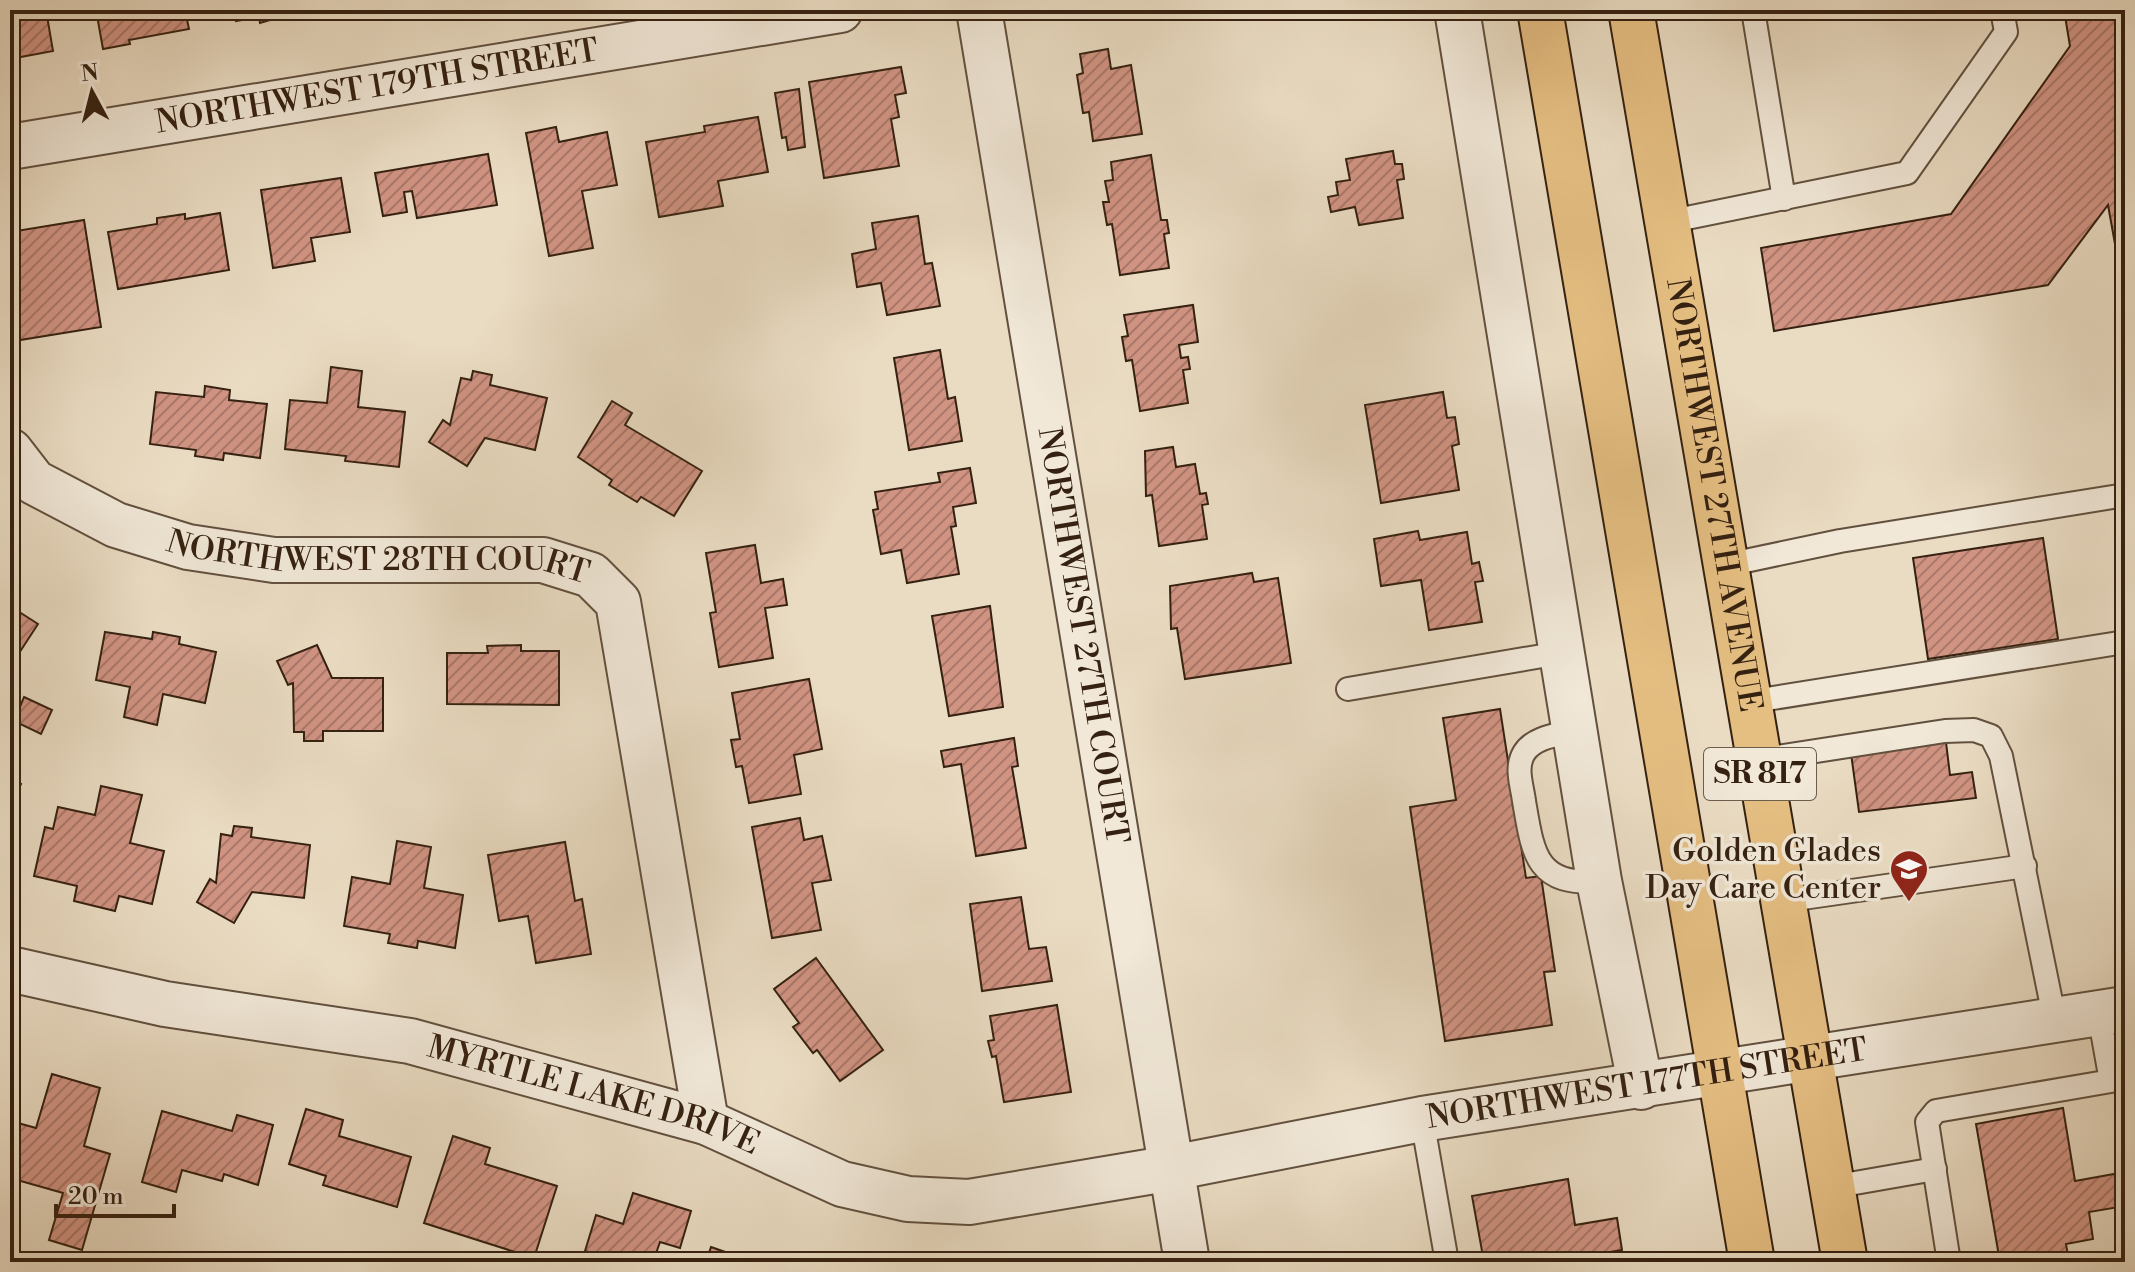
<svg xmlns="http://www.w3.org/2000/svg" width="2135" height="1272" viewBox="0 0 2135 1272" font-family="'Libre Bodoni',serif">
<defs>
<pattern id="building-hatch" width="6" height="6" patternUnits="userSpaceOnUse" patternTransform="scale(2)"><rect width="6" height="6" fill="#d19483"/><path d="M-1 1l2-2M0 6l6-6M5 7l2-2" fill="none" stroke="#aa786a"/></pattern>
</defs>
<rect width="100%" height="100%" fill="#eadcc3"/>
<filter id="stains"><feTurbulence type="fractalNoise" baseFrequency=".0025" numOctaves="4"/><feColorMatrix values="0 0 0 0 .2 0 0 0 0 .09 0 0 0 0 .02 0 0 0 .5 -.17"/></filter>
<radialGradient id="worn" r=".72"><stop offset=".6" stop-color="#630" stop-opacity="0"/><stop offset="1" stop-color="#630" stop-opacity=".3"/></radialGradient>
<g fill="url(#building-hatch)" stroke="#352111" stroke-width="2">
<polygon points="10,10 46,10 53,51 10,59"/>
<polygon points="96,10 185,10 189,29 129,40 130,44 103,49"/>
<polygon points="234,10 304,10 260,23 259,17 236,21"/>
<polygon points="2064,10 2125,10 2125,271 2120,272 2108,205 2048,285 1774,331 1761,248 1951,214 2070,46"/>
<polygon points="1108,49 1111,69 1131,65 1142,134 1093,141 1089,112 1083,113 1077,75 1083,73 1080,54"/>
<polygon points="901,67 906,93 895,95 899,117 891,119 899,166 824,178 809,82"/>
<polygon points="799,89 805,147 788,150 786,137 782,138 775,93"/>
<polygon points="758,117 768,172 718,181 723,206 659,217 646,142 705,132 704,126"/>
<polygon points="556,127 559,142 607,132 617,185 582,191 593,248 549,256 526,133"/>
<polygon points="1393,151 1395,164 1402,164 1404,179 1397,180 1403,218 1359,225 1355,207 1331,212 1328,197 1338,195 1336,182 1350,180 1346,159"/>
<polygon points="488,154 497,205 417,218 412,191 404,192 407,212 383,216 375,173"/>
<polygon points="1151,155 1161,220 1167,220 1168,227 1169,233 1164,234 1169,268 1120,275 1112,224 1107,225 1103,202 1109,202 1105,181 1113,180 1111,162"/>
<polygon points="341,178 350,232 311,238 315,261 273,268 261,190"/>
<polygon points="220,213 229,270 118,289 108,232 157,224 157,218 185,214 185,219"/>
<polygon points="918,216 925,264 932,263 940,306 887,315 881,283 857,287 852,254 876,249 872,223"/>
<polygon points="84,220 101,327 20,340 10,277 10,232"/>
<polygon points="1193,305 1198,342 1179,345 1181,358 1188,357 1190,369 1183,370 1188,403 1140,411 1132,360 1126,361 1122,337 1128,336 1124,315"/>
<polygon points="940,350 948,399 955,397 962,441 909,450 894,358"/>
<polygon points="331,367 362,371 358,407 405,412 399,467 345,461 346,456 285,449 290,400 327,403"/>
<polygon points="473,371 492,375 490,385 547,398 535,450 485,438 467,466 429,442 443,420 450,425 461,378 471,380"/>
<polygon points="205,386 230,390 229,400 267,404 260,458 224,453 223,460 195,456 196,450 150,444 156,392 204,397"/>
<polygon points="1443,392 1447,418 1455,417 1459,444 1452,446 1459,490 1381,503 1365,405"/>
<polygon points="612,401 632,413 625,425 702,471 674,516 641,497 637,502 609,485 612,480 578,457"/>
<polygon points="1173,447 1176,467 1195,464 1200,494 1206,493 1208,504 1202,505 1207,539 1159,546 1152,495 1146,496 1145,451"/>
<polygon points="970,468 976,503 953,507 956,526 951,527 959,574 907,583 901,550 881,554 873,510 878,509 875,492 940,482 938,473"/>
<polygon points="1418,531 1420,540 1467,532 1472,564 1479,562 1483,581 1475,582 1482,622 1429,630 1421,580 1381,586 1374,539"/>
<polygon points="2043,538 2058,639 1928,659 1913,558"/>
<polygon points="755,545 761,583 783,579 787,605 765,608 773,658 719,667 710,613 716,612 706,553"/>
<polygon points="1252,573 1254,582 1278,578 1291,663 1185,679 1177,628 1171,629 1170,586"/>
<polygon points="10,606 38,624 10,667"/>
<polygon points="990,606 1003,707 949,716 932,616"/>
<polygon points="105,632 152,639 153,632 180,637 179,644 216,652 205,703 163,694 157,725 124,717 130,687 96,680"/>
<polygon points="317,645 332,678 383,678 383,731 323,731 323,741 304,741 304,732 294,732 293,683 288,685 277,661"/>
<polygon points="521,645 521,651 559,651 559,705 447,704 447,653 488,653 487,646"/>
<polygon points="809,679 822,749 794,755 801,794 749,803 742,766 736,767 731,740 740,739 732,693"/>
<polygon points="24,697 52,710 41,734 14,721"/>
<polygon points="1500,709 1526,878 1541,876 1555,971 1544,972 1552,1025 1445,1041 1410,807 1456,800 1443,718"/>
<polygon points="1945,734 1950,775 1972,772 1976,798 1859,812 1850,746"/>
<polygon points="1014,738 1018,766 1012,767 1026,848 976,856 961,764 944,767 941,751"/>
<polygon points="10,778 21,784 10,807"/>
<polygon points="101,786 142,795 130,843 164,851 152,904 119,896 115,911 74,901 77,886 34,876 45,827 53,829 58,807 95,815"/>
<polygon points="800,818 804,840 822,836 831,880 812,883 821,930 772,938 752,827"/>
<polygon points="234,826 252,828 251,837 310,845 304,898 252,892 234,923 197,902 210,879 216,883 221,834 232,836"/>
<polygon points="397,841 431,847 424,888 463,895 455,948 418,941 417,948 388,943 390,934 344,926 352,877 390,884"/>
<polygon points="565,842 575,901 582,899 591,954 536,963 528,916 499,921 488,855"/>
<polygon points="1021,897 1029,949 1046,947 1052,981 982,991 970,904"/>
<polygon points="816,958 883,1050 840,1081 817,1050 813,1053 793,1027 799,1023 774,989"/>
<polygon points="1057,1005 1071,1092 1004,1102 996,1056 992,1057 988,1041 994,1040 990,1016"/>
<polygon points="52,1074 100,1088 84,1146 110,1154 82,1250 49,1240 63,1193 10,1178 10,1149 18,1123 36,1128"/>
<polygon points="2063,1108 2075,1181 2125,1172 2125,1206 2089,1212 2093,1239 2066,1244 2069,1262 2000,1262 1976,1124"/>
<polygon points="306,1109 343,1120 339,1136 411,1157 397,1207 323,1185 326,1176 289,1164"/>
<polygon points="162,1111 232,1131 237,1115 273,1125 258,1185 224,1174 222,1181 182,1170 176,1192 142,1182"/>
<polygon points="453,1136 490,1148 485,1164 557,1186 534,1258 424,1223"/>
<polygon points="1568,1179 1575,1225 1617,1218 1622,1250 1586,1256 1587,1262 1484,1262 1472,1196"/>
<polygon points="633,1193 691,1211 680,1248 660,1242 653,1262 601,1262 603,1256 585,1251 596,1215 623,1224"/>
<polygon points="711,1247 754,1262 706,1262"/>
<polygon points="785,1254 808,1262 783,1262"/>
</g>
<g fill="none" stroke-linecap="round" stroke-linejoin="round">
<g stroke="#62503e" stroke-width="26">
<g id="lane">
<polyline points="1753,10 1784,199"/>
<polyline points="1667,222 1907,173 2006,32 2002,10"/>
<polyline points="1726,565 1840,541 2125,495"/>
<polyline points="1348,689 1560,653"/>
<polyline points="1748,702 2125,642"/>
<path d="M1574,731c-17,4 -40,6 -50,22 -9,15 -2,32 0,48 9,53 12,85 75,80"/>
<polyline points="1758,760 1945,731 1974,730 1991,736 2001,756 2055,1021"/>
<polyline points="1782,901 2025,866"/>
<polyline points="1422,1119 1447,1262"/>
<polyline points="1832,1187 1935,1169"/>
<polyline points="1949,1262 1927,1122 1936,1111 2111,1081 2099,1014"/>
</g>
</g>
<g stroke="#62503e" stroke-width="48">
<g id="street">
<path id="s1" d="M979,10l208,1252"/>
<polyline points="1457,10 1599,881 1641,1087"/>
<path id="s2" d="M10,147l830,-137"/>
<path id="s3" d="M10,451l24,31 82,43 72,22 86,13h269l48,15 27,27 88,520"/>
<path id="s4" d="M10,969l155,35 245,37 296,81 136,62 66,15 61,3 203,-34 250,-49 703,-110"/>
</g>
</g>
<g stroke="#352111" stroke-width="48">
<g id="primary">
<polyline points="1540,10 1752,1262"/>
<path id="s5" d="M1631,10l214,1252"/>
</g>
</g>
<use href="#lane" stroke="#f1e8d8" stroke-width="22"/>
<use href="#street" stroke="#f1e8d8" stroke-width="44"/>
<use href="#primary" stroke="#e5be82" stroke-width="44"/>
</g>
<defs>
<g id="school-pin" transform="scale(2)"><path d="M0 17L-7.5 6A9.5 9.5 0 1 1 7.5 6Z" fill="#8f2418" stroke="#f1e8d8"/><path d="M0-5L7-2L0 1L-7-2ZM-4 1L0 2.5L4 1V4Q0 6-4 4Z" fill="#fff"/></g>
</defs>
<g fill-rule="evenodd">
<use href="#school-pin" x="1909" y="869"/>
</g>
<g text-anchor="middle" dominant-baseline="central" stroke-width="7" stroke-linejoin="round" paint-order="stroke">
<rect fill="#f1e8d8" stroke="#6d5d4d" stroke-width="2" x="1704" y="748" width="112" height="52" rx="6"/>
<g font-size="30" font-weight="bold" fill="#352111">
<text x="1760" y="774">SR 817</text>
</g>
<g font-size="32" fill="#352111" stroke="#f1e8d8">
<text stroke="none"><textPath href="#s2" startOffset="372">NORTHWEST 179TH STREET</textPath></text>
<text stroke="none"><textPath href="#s5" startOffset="492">NORTHWEST 27TH AVENUE</textPath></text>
<text stroke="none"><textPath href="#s3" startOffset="398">NORTHWEST 28TH COURT</textPath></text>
<text stroke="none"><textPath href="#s1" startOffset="634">NORTHWEST 27TH COURT</textPath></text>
<text stroke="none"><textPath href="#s4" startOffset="1680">NORTHWEST 177TH STREET</textPath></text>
<text stroke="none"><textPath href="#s4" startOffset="598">MYRTLE LAKE DRIVE</textPath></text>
</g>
<g font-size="32" fill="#352111" stroke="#f1e8d8" text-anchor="end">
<text x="1881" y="851">Golden Glades<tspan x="1881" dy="37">Day Care Center</tspan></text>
</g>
</g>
<rect width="2135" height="1272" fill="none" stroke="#eadcc3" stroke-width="40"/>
<rect x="12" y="12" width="2111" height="1248" fill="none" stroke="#352111" stroke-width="4"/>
<rect x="20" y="20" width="2095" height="1232" fill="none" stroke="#352111" stroke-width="2"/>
<g transform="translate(92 92) rotate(353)" stroke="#f1e8d8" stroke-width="6" paint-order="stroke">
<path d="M0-6L14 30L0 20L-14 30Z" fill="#352111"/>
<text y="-12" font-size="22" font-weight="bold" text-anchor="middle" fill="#352111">N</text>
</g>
<path d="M56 1204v12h118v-12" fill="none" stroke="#352111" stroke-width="4"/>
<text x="68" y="1204" font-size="24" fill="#352111" stroke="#f1e8d8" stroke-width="6" paint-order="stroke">20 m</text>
<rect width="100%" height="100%" filter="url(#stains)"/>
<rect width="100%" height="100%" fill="url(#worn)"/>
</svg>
